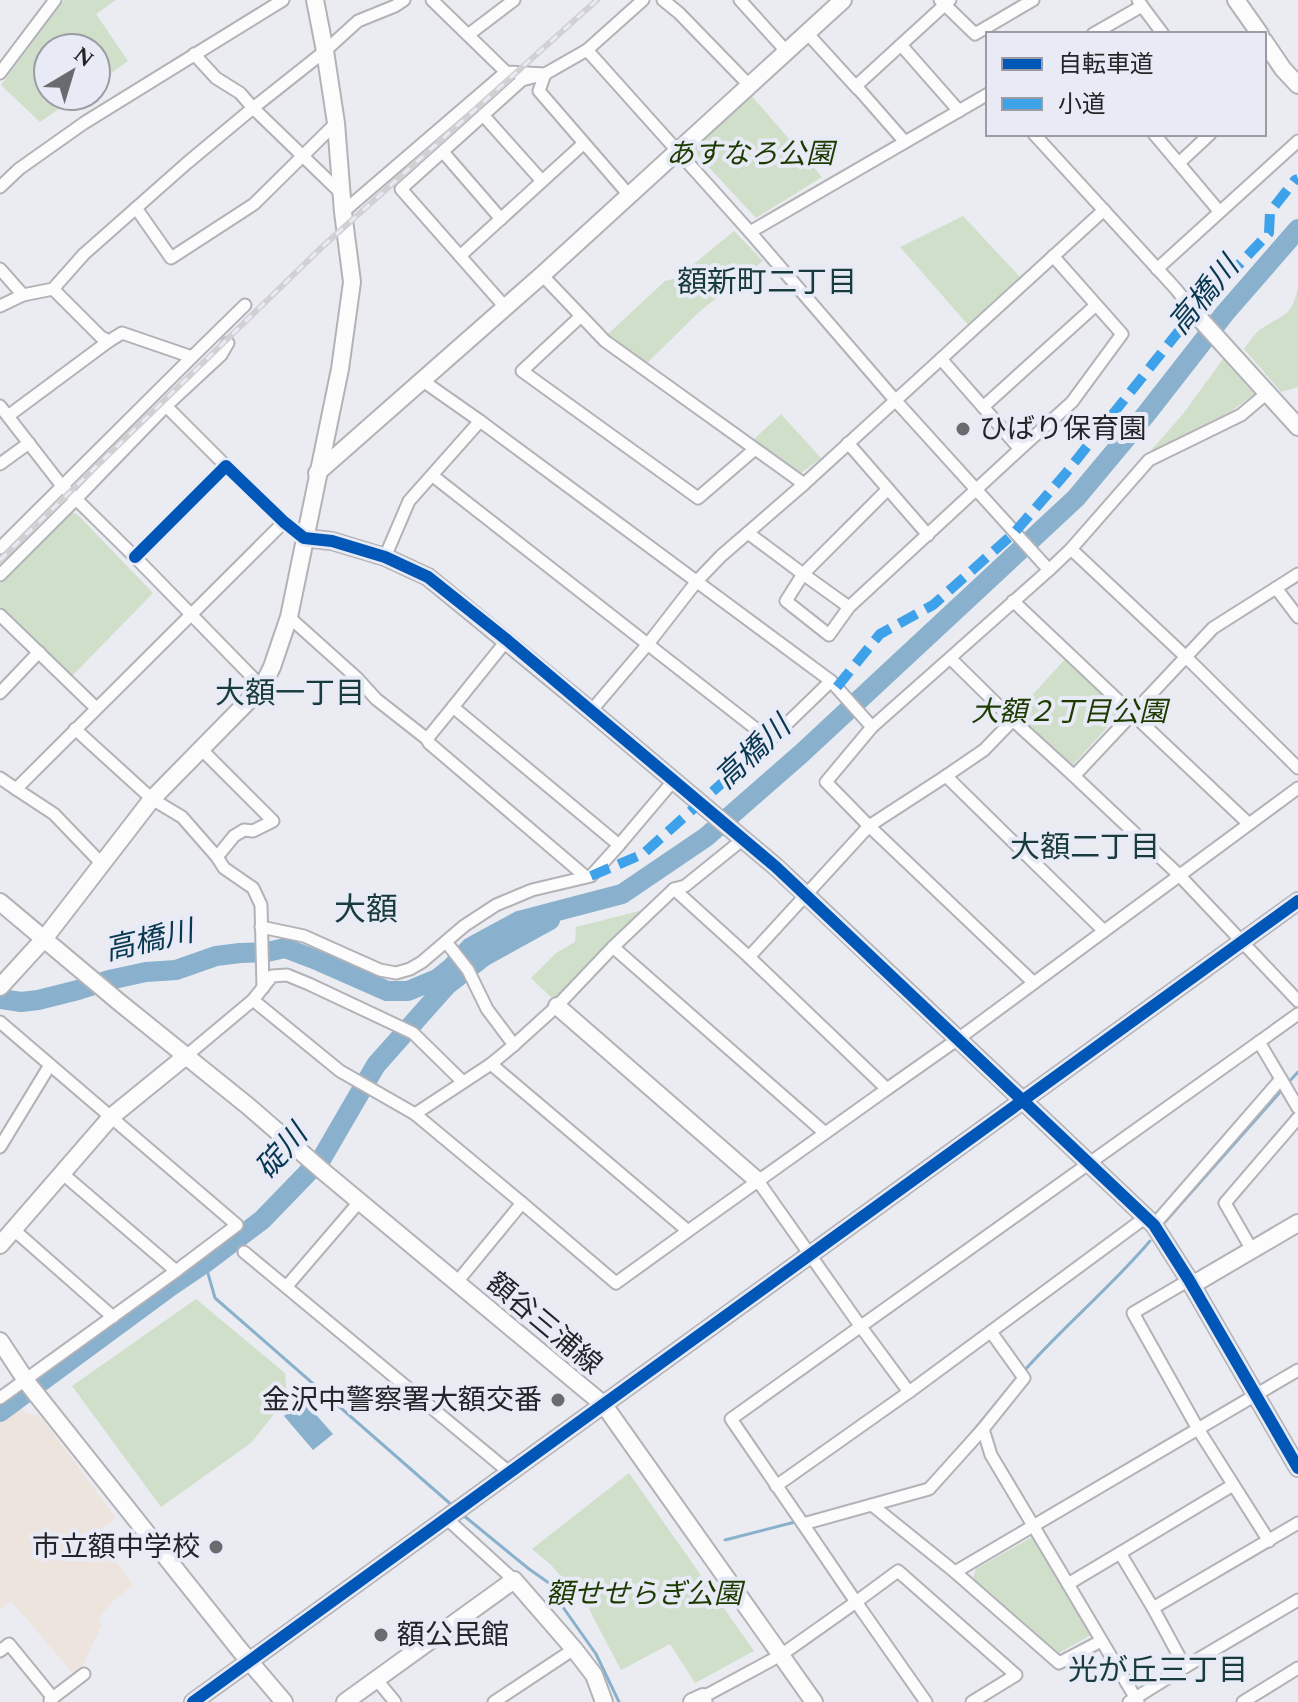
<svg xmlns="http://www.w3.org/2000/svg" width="1298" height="1702" viewBox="0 0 1298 1702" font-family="Spectral,'Noto Sans JP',serif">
<rect width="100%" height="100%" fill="#ebecf2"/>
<polygon fill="#eee4de" points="18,1405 24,1412 41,1417 116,1518 97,1534 133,1585 110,1604 98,1619 102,1625 79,1673 74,1675 11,1601 0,1610 0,1419"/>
<g fill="#d0dfca">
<polygon points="64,0 116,0 96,14 128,61 96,84 96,48 48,48 48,96 78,96 40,122 1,85"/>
<polygon points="750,94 822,177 756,218 690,147"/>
<polygon points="963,216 1021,278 968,325 900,247"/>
<polygon points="734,231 763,261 699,312 646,364 607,335 665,281 677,278"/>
<path d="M1298,288v99l-17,5 -37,-43c5,-7 10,-15 17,-20 22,-15 30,-11 37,-41z"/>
<polygon points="1223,359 1254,394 1230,412 1147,455 1183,414"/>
<polygon points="781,414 821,458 800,474 752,441"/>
<polygon points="70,512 77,514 153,593 72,676 0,606 0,584"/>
<polygon points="1067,657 1124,709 1070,768 1014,715"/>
<polygon points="643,910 590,963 555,1001 531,978 556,953 575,942 576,927"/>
<polygon points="196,1299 285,1373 287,1398 251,1443 161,1507 72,1386"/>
<polygon points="629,1473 754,1651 695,1683 670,1644 621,1670 588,1607 550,1564 532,1549"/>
<polygon points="1032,1537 1091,1635 1059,1653 972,1581 976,1569"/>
</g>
<polygon fill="#89b0cc" points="303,1400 333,1434 313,1450 284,1416"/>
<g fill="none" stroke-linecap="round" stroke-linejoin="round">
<g stroke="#89b0cc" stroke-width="3">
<polyline points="1287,1084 1298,1072"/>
<polyline points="1165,1222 1282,1090"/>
<polyline points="205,1263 215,1298 454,1507"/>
<path d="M1024,1371c40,-45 87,-84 126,-130"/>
<polyline points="965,1441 1008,1389"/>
<polyline points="463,1515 529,1569 549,1583 560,1603 596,1654 619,1702"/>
<polyline points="725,1540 799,1521"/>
</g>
<g stroke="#89b0cc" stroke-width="20">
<polyline points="0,999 21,1002 38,1000 78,990 109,980 146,972 176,970 216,956 240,953 267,952 285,948 319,961 387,991 408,991 437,979 452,967 471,947 519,921 622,894 706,837 802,753 1076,498 1147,413 1225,313 1298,229"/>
<polyline points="0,1412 171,1286 205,1263 262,1220 322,1158 376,1065 447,985 483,957 550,920"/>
</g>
<g stroke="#b2b2b7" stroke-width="15">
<g id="street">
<polyline points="432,0 506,72 545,74 539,91 629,195"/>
<polyline points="663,0 679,13 750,86"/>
<polyline points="740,0 787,52"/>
<polyline points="940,0 975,34 1033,0"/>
<polyline points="1142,6 1163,34"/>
<polyline points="807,33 858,89"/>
<polyline points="1093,34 1142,6 1138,0"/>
<polyline points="468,35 514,0"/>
<polyline points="901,45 959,111"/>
<polyline points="587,50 750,232 895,400 1049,570 950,658"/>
<polyline points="194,54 216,78 240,93 253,108 342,194"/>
<polyline points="0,73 55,0"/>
<polyline points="483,115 542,181"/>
<polyline points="1034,134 1175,288 1201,320"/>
<polyline points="1154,134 1219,211"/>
<polyline points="905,142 856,86 950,0"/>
<polyline points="443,152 501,219"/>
<polyline points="1179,163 1210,134"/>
<polyline points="0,187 19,169 84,123 283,0"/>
<polyline points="136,208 171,258 254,204 336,123"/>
<polyline points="343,212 506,72"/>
<polyline points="750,232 988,94"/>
<polyline points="460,256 583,144"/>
<polyline points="0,269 23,295"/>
<polyline points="1157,269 1298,141"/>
<polyline points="542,275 605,341 804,484"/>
<polyline points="0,306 23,295 53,289 84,254 187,163 253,108 325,51 358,21 395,6 404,0"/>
<polyline points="505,307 401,189 522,80 545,74 587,50 643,0"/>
<polyline points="581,316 522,371 698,498 755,449"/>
<polyline points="192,357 245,305"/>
<polyline points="1267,393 1241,415 1149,460 1071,549 1186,657 1298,768"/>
<polyline points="0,406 62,486 76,499 166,406 221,355 228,343"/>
<polyline points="166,406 226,466"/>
<polyline points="983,407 1096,305"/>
<polyline points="8,416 109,341"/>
<polyline points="480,421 831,681 872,727 950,658 1016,723 1074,776"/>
<polyline points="848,443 928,535"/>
<polyline points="1020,449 1072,402 1122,334 1053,256"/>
<polyline points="0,464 29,443"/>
<polyline points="433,476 770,740 831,681"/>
<polyline points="748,533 803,574 786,601 829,635 849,607 1020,449 941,359"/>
<polyline points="0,548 192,357 122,333 109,341 101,337 53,289"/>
<polyline points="135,557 226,466 284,522 304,538"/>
<polyline points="385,557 409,501 480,421 423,381"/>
<polyline points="1049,570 1071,549"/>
<polyline points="1298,574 1213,628 1074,776 1179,875 1298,1001"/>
<polyline points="0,575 76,499 135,557 262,687"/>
<polyline points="1276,588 1298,617"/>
<polyline points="1013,601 1249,824"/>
<polyline points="849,607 803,574 888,489"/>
<polyline points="0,615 96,708"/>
<polyline points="289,617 357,678 376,699 427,739 453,707"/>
<polyline points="507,640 453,707 619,845 674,780"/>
<polyline points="0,693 39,652"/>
<polyline points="591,711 648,644 697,581 721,556 804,484 1104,210"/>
<polyline points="872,727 826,782 869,826 1033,982"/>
<polyline points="75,729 152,799 182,817 217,857 234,836 244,830 253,831 273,821 202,750"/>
<polyline points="427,739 429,743 586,877"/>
<polyline points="946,776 984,750 1013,720"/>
<polyline points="0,778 16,789"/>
<polyline points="217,857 224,868 253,888 261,905 263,988"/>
<polyline points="102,864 54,814 16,789 284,522"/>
<polyline points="674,889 685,886 742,840"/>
<polyline points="261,927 304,936 380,970 396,973 410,969 422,962 464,926 496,905 532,890 591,876 619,845"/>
<polyline points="1104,931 946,776 869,826 749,957 887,1089 758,1181 861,1327 909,1392 1146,1217"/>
<polyline points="450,947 468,970 487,1009 514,1045"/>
<polyline points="613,947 825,1133"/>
<polyline points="253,1000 272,976 287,975 309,984 413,1033 463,1082"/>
<polyline points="0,1022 237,1225 176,1271 0,1398"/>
<polyline points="1259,1042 1298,1014"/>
<polyline points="186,1056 253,1000 340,1071 415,1114 491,1064 514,1045 557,1006 613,947 674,889 749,957"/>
<polyline points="887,1089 958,1039 1298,788"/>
<polyline points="415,1114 522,1203"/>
<polyline points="0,1147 50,1065"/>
<polyline points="63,1174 176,1271"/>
<polyline points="1154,1225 1281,1079 1298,1108"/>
<polyline points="14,1230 113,1317"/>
<polyline points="688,1231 758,1181"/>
<polyline points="1252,1250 1225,1203 1298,1118"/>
<polyline points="244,1252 509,1472"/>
<polyline points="1189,1280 1133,1313 1198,1429 1269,1541"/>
<polyline points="457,1282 522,1203 616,1283 688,1231 491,1064"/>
<polyline points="287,1286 360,1201"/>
<polyline points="991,1332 1024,1378 983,1429 991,1455 1068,1584 1120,1553 1153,1608 1185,1667"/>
<polyline points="776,1486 909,1392"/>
<polyline points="872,1505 955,1572"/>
<polyline points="446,1518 514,1580"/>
<polyline points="803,1524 731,1419 1259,1042 1281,1079"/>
<polyline points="1120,1553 1233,1485"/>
<polyline points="1068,1584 1138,1702"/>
<polyline points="1153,1608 1298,1523"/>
<polyline points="1101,1641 1059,1663 955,1572 1298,1370"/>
<polyline points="0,1651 9,1644 53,1698"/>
<polyline points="376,1679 395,1702"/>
<polyline points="50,1700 84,1674"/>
<polyline points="706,1701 703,1697 781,1655 856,1602 926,1702"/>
<polyline points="494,1702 574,1649"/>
<polyline points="972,1702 1016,1675 898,1571 856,1602 803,1524 929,1489 983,1429"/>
<polyline points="1129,1702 1185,1667 1298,1600"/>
<polyline points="1243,1702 1298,1668"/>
</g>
</g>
<g stroke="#b2b2b7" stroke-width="20">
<g id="secondary">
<polyline points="1236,0 1260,34"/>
<polyline points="1264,41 1283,69 1298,85"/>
<polyline points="1201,320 1298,427"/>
<polyline points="317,473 542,275 843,0"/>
<polyline points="304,538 332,541 385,557 428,577 591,711 776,867 806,895 1154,1225 1189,1280 1298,1468"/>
<polyline points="0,902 119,1002 248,1106 324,1172 604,1405 814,1702"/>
<polyline points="0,987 44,939 152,799 262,687 272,667 289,617 340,369 352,282 343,212 336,123 325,51 315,0"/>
<polyline points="557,1006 758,1181"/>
<polyline points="0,1245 111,1117 186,1056"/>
<polyline points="1192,1285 1298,1223"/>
<polyline points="0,1341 29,1385 239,1649 284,1702"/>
<polyline points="193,1702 1298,901"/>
<polyline points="345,1702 514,1580 574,1649 594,1675 604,1702"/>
<polyline points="692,1702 703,1697"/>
</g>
</g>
<use href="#street" stroke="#fcfcfd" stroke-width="11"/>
<use href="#secondary" stroke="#fcfcfd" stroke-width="16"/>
<g stroke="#d1d1d3" stroke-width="6">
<polyline id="rail" points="0,560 322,247 597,0"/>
</g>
<use href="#rail" stroke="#e8eaf5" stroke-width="3" stroke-dasharray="9" stroke-linecap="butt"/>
<g stroke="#3ea2eb" stroke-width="10" stroke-dasharray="20 10" stroke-linecap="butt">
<polyline points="837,687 880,634 933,605 1014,533 1066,473 1194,312 1269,233 1270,212 1295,180 1298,179"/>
<polyline points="591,876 643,854 770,740"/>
</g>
<g stroke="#e8eaf5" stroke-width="17">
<g id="cycleway">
<polyline points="135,557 226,466 284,522 304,538 332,541 385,557 428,577 507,640 776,867 1154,1225 1189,1280 1298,1468"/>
<polyline points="193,1702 1298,901"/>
</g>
</g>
<use href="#cycleway" stroke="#0057b8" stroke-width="12"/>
</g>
<g fill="#6a6b6f" stroke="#e8eaf5" stroke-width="3">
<circle cx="963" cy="429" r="8"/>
<circle cx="558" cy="1400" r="8"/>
<circle cx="216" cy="1547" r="8"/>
<circle cx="381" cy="1635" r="8"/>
</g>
<g text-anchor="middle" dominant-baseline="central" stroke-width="8" stroke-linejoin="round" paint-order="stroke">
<g font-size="28" font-style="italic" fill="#1d3b01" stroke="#e8eaf5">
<text x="750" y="154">あすなろ公園</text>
<text x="1069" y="712">大額２丁目公園</text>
<text x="644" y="1594">額せせらぎ公園</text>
</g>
<g font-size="28" fill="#242528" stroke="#e8eaf5" text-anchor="start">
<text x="979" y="429">ひばり保育園</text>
<text x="542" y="1400" text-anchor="end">金沢中警察署大額交番</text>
<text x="200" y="1547" text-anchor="end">市立額中学校</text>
<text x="397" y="1635">額公民館</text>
</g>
<g font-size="28" fill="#242528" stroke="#e8eaf5">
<text transform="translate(544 1324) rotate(40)">額谷三浦線</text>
</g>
<g font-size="30" fill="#183b3d" stroke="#e8eaf5">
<text x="767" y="283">額新町二丁目</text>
<text x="290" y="694">大額一丁目</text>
<text x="1085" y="848">大額二丁目</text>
<text x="1158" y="1671">光が丘三丁目</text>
</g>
<g font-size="30" font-style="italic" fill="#083852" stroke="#e8eaf5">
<text transform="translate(1204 296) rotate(-50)">高橋川</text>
<text transform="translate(753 753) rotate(-43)">高橋川</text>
<text transform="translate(149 941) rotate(-13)">高橋川</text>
<text transform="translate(282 1152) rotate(-49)">碇川</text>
</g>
<g font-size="32" fill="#183b3d" stroke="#e8eaf5">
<text x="366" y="910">大額</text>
</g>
</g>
<rect x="986" y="32" width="280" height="104" fill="#e8eaf5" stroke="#9a9ba3" stroke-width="2"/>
<rect x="1002" y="58" width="40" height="12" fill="#0057b8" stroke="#9a9ba3" stroke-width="2"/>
<text x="1058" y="72" font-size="24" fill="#242528">自転車道</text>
<rect x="1002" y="98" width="40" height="12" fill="#3ea2eb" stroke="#9a9ba3" stroke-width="2"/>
<text x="1058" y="112" font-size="24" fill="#242528">小道</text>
<g transform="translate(72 72) rotate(38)"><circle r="38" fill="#e8eaf5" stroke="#9a9ba3" stroke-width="2"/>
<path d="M0-6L14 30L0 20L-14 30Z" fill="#6a6b6f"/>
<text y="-12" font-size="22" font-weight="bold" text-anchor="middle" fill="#242528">N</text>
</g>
</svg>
